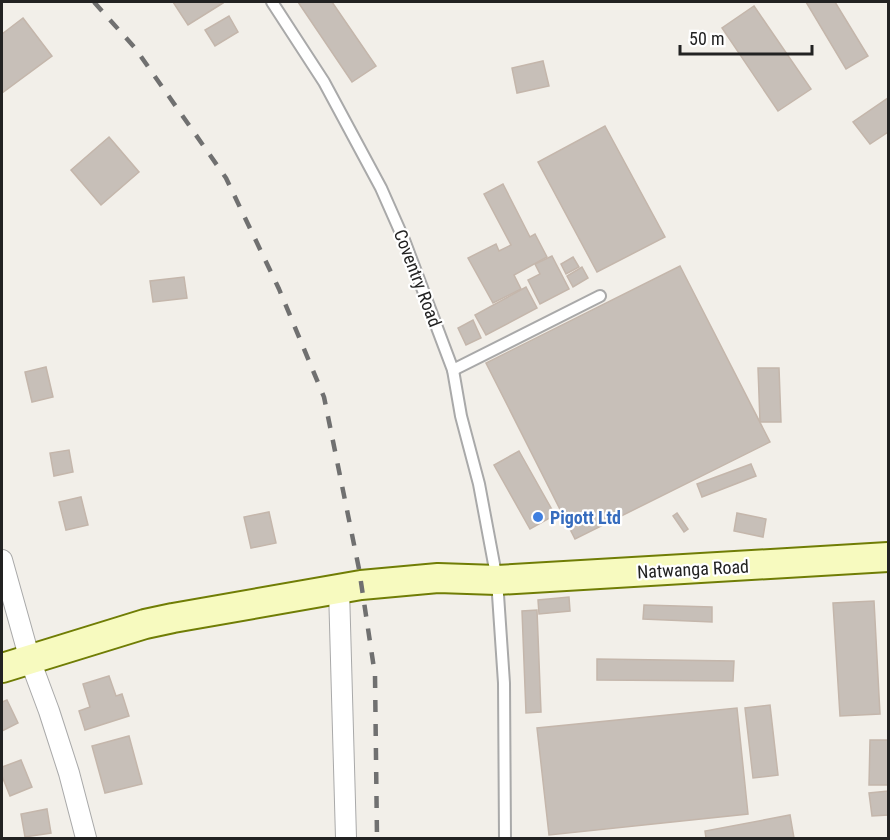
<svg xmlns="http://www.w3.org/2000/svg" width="890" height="840" viewBox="0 0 890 840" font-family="'Roboto Condensed',sans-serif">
<rect width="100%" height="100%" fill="#f2efe9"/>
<g fill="#c7bfb8" stroke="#c4b6ab" stroke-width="1.5">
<polygon points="173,2 222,2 223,3 188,25"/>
<polygon points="298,2 332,2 376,66 352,82"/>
<polygon points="806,2 835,2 868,56 846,69"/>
<polygon points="754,6 811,89 778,111 722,28"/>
<polygon points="229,16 238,32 215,46 205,30"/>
<polygon points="23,18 52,56 2,93 2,34"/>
<polygon points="543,61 549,86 517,93 512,68"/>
<polygon points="888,98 888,132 870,144 853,122"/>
<polygon points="605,126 665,237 597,272 538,162"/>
<polygon points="109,137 139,172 101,205 71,170"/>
<polygon points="503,184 530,237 535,234 547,257 514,275 521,289 493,303 468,258 496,244 499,251 511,245 484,194"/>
<polygon points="552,256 569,289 540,304 528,280 540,274 535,264"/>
<polygon points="573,257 579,267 566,274 561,264"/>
<polygon points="680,266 770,442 575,539 486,363"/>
<polygon points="582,267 588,278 573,287 567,276"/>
<polygon points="184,277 187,298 153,302 150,281"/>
<polygon points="526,287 537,308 486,335 475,315"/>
<polygon points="473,320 481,338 466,345 458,328"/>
<polygon points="46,367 53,397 32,402 25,372"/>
<polygon points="758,368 779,368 781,422 760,422"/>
<polygon points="69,450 73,472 54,476 50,453"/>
<polygon points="519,451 555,515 530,529 494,465"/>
<polygon points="751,464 756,476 702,497 697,484"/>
<polygon points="81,497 88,525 66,530 59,502"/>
<polygon points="269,512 276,543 251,548 244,517"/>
<polygon points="677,513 688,529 684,532 673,516"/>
<polygon points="737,513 766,519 763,537 734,531"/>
<polygon points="569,597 570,611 539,614 538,600"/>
<polygon points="874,601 880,714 840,716 833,603"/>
<polygon points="644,605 712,607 712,622 643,619"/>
<polygon points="537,610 541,712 526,713 522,611"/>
<polygon points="597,659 734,661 733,681 597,680"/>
<polygon points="109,676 116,696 122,694 129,716 85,730 79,711 90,707 83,684"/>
<polygon points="7,700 18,723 2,731 2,702"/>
<polygon points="770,705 778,775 753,778 745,708"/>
<polygon points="737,708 748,814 549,835 537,728"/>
<polygon points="129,736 142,784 105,793 92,746"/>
<polygon points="870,740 888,740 888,785 869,785"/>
<polygon points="21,760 32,787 10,796 2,776 2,767"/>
<polygon points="888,791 888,815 872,816 869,793"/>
<polygon points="47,809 51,833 25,837 21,814"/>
<polygon points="790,815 794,838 706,838 705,831"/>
</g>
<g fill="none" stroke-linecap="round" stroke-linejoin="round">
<g stroke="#a9a9a9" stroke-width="14">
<g id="lane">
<polyline points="272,2 324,82 381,188 404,240 453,370 461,416 479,484 497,580 504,683 505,838"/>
<polyline points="453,370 600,296"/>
</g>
</g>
<g stroke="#a9a9a9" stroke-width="22">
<g id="street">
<polyline points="2,560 30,660 49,711 69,773 86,838"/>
<polyline points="339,589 346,838"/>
</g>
</g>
<g stroke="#707d05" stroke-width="32">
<polyline id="secondary" points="2,668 145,624 173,618 361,585 438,578 497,580 888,557"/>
</g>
<use href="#lane" stroke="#fff" stroke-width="10"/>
<use href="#street" stroke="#fff" stroke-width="20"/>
<use href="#secondary" stroke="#f7fabf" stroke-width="28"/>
<polyline stroke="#707070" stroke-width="4.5" stroke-dasharray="12 12" stroke-linecap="butt" points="94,2 135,48 226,178 279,289 324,397 359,569 375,675 377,838"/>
</g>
<circle fill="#3f7fe0" stroke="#fff" stroke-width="2" cx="538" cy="517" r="6"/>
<g text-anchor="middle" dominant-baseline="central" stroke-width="4.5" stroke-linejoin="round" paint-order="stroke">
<g font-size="18" fill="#222" stroke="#fff">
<text transform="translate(418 278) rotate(69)">Coventry Road</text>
<text transform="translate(693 569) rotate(-3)">Natwanga Road</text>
</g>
<g font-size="18" font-weight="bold" fill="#366cbe" stroke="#fff" text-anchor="start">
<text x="550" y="517">Pigott Ltd</text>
</g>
</g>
<rect width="890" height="840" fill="none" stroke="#222222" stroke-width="6"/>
<path d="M680 45v9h132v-9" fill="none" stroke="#222222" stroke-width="3"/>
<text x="689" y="45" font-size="18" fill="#222222" stroke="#ffffff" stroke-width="4.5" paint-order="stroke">50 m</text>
</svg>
